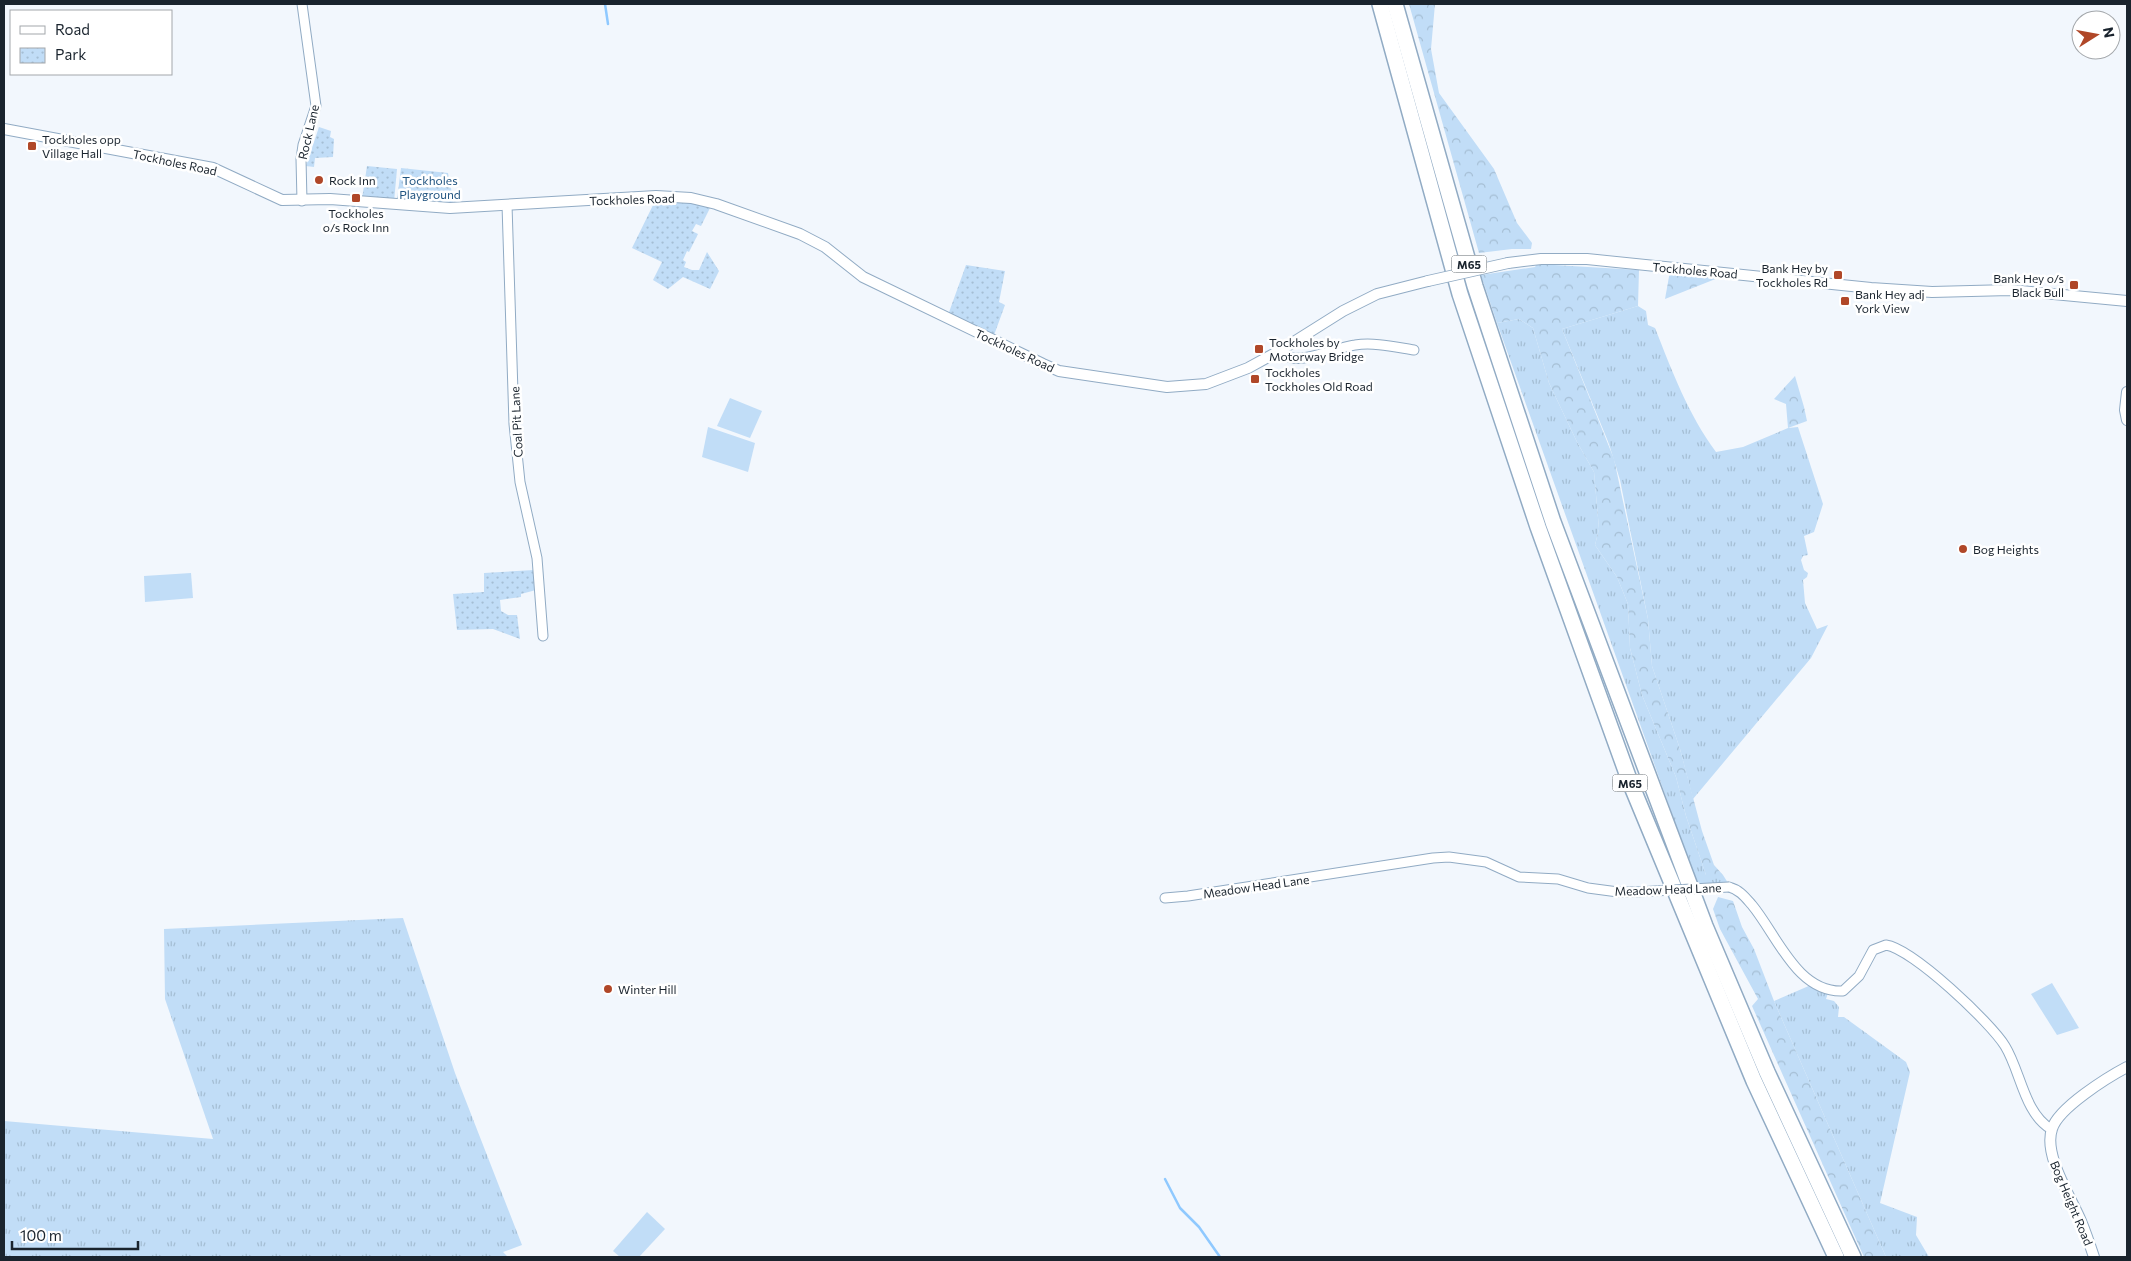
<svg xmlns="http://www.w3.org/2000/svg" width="2131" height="1261" viewBox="0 0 2131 1261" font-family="Commissioner,sans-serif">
<defs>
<pattern id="grass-tufts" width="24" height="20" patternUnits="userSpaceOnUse" patternTransform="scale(1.25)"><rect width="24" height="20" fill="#c1ddf7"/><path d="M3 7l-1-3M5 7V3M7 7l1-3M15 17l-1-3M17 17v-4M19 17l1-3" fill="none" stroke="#a5bed4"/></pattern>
<pattern id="forest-crowns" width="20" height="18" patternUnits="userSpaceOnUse" patternTransform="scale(1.25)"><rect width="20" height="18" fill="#c1ddf7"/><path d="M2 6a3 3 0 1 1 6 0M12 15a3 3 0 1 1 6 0" fill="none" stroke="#a5bed4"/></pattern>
<pattern id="park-dots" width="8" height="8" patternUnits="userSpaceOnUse" patternTransform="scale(1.25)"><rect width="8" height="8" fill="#c1ddf7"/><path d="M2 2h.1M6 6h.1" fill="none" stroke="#a5bed4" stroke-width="1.8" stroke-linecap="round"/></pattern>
</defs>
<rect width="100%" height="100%" fill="#f2f7fd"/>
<g fill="url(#grass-tufts)">
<path d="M1638,306l8,5 2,14 7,3c17,43 33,86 61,124l27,-5 45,-19 10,-1 25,77 -9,28 -10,4 4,19 -5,1 -2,4 3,10 4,3 -1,4 -4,3 2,23 12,26 11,-4 -17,33 -118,141 -13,-50 -28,-83 -4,-47 -28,-139 -11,-36 -47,-115z"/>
<polygon points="1519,319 1533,328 1549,383 1577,442 1594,472 1599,529 1595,545 1617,577 1628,604 1630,648 1642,695 1676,777 1686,816 1706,875 1723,875 1728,883 1697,884 1497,323"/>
<polygon points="403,918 455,1073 522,1245 503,1252 508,1257 4,1257 4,1121 213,1139 165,999 164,929"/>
<polygon points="1811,985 1828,993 1826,999 1834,1001 1839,1007 1838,1017 1844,1017 1906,1062 1910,1072 1880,1203 1917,1217 1916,1235 1929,1257 1886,1257 1774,1001"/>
</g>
<g fill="url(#forest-crowns)">
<polygon points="1409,4 1435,4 1431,49 1439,93 1494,169 1517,223 1532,243 1531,249 1512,249 1479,253"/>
<polygon points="1537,264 1639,270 1638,306 1562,329 1614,459 1648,619 1652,666 1680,749 1702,831 1714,865 1723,875 1706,875 1686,816 1676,777 1642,695 1630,648 1628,604 1617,577 1595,545 1599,529 1594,472 1577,442 1549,383 1533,328 1519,319 1497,323 1481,275 1535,267"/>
<polygon points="1670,271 1718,278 1665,299"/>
<polygon points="1795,376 1804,407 1807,421 1788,428 1786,404 1774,399"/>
<polygon points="1718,897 1733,901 1742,927 1754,949 1774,1001 1886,1257 1864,1257 1752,1006 1758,999 1720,929 1713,909"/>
</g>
<g fill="url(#park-dots)">
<polygon points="319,127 331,131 330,137 334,139 333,157 315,158 314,167 306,166"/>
<polygon points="367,166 397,169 394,202 362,199"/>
<polygon points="401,168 448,173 454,204 397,200"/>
<polygon points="655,201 678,201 711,206 701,226 696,224 692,231 698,234 689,252 687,251 683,260 686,262 684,267 692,270 699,270 707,252 719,271 710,289 683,277 668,289 653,280 662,262 632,248"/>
<polygon points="966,265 1005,271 999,302 1005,305 993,338 948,315"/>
<polygon points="534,570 536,590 521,594 521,597 500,600 501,611 508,615 517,615 520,639 493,629 457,630 453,594 484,592 484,573"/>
</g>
<g fill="#c1ddf7">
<polygon points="730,398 762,411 750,438 717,426"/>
<polygon points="708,427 755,443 748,472 702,457"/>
<polygon points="191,573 193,598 145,602 144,576"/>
<polygon points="2052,983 2079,1028 2057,1035 2031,994"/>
<polygon points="647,1212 665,1229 639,1257 620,1257 613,1251"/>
</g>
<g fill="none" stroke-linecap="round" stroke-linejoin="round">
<g stroke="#8fc9ff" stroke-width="2.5">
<polyline points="605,4 608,24"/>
<polyline points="1165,1179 1180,1208 1199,1227 1220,1257"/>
</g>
<g stroke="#91abc4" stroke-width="11">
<g id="minor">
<polyline points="302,201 301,159 303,145 316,106 302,4"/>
<polyline points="507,205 514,424 520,482 537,558 543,636"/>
<path d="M1281,350c4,4 6,8 12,8 16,3 45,-11 62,-13 19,-3 40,2 59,5"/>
<path d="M1729,887c11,3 16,10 23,18 25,30 45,88 91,86l16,-15 14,-26 13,-5c27,4 105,78 119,101 16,26 19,67 46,83"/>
<polyline points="1165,898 1188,896 1433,858 1449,857 1486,862 1519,877 1558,879 1588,888 1618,892 1636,892"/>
</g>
</g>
<g stroke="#91abc4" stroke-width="12">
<g id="tertiary">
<polyline points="4,129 213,168 282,200 330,199 450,208 656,196 691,198 716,204 800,234 825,247 863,277 1043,364 1059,371 1167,387 1206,384 1248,368 1281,350 1343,311 1377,294 1428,281"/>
<polyline points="1508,263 1541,259 1587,259 1871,288 1932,292 2010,290 2127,301"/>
<polyline points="2127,392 2125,410 2127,420"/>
<path d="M2094,1257c-4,-12 -8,-24 -13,-36 -10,-24 -38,-66 -29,-92 6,-21 56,-52 75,-62"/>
</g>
</g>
<g stroke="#91abc4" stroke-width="18">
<g id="motorway">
<polyline points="1380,4 1460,294 1538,527 1630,782 1754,1081 1836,1257"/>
<polyline points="1395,4 1475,286 1553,522 1705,926 1767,1072 1853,1257"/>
</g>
</g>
<use href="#minor" stroke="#fff" stroke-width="9"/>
<use href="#tertiary" stroke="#fff" stroke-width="10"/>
<use href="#motorway" stroke="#fff" stroke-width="15"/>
<g stroke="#91abc4" stroke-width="11" stroke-linecap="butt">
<polyline id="minor-bridge" points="1636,892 1729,887"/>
</g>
<g stroke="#91abc4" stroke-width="12" stroke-linecap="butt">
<polyline id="tertiary-bridge" points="1428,281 1508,263"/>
</g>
<use href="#minor-bridge" stroke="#fff" stroke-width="9"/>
<use href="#tertiary-bridge" stroke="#fff" stroke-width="10"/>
</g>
<g fill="#b04728" stroke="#fff" stroke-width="2">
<rect x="27" y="141" width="10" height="10" rx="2.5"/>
<circle cx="319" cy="180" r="5"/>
<rect x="351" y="193" width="10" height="10" rx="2.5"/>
<rect x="1833" y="270" width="10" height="10" rx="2.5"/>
<rect x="2069" y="280" width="10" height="10" rx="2.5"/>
<rect x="1840" y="296" width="10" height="10" rx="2.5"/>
<rect x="1254" y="344" width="10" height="10" rx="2.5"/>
<rect x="1250" y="374" width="10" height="10" rx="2.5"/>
<circle cx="1963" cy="549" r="5"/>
<circle cx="608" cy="989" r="5"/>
</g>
<g text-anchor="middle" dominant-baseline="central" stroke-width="5" stroke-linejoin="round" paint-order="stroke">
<g fill="#fff" stroke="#5f666d" stroke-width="1">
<rect x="1451.5" y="255.5" width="35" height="17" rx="4"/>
<rect x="1612.5" y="774.5" width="35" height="17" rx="4"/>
</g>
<g font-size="11" font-weight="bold" fill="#1a242e">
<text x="1469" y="264">M65</text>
<text x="1630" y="783">M65</text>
</g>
<g font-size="12" fill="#1a242e" stroke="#fff">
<text transform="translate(308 132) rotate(-77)">Rock Lane</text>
<text transform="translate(175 162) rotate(12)">Tockholes Road</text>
<text transform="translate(632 199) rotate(-2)">Tockholes Road</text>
<text transform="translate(1695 270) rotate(5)">Tockholes Road</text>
<text transform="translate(1015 350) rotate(25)">Tockholes Road</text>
<text transform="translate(516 422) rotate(-93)">Coal Pit Lane</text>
<text transform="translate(1256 886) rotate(-8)">Meadow Head Lane</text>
<text transform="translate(1668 889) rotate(-2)">Meadow Head Lane</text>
<text transform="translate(2072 1203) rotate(67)">Bog Height Road</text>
</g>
<g font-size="12" fill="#1a242e" stroke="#fff" text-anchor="start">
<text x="42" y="139">Tockholes opp<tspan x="42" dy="14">Village Hall</tspan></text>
<text x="329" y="180">Rock Inn</text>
<text x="356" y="213" text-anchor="middle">Tockholes<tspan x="356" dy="14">o/s Rock Inn</tspan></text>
<text x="1828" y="268" text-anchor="end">Bank Hey by<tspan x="1828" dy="14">Tockholes Rd</tspan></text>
<text x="2064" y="278" text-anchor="end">Bank Hey o/s<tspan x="2064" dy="14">Black Bull</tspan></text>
<text x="1855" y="294">Bank Hey adj<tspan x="1855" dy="14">York View</tspan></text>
<text x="1269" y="342">Tockholes by<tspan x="1269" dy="14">Motorway Bridge</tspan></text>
<text x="1265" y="372">Tockholes<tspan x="1265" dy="14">Tockholes Old Road</tspan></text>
<text x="1973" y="549">Bog Heights</text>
<text x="618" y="989">Winter Hill</text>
</g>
<g font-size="12" fill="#215480" stroke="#fff">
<text x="430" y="180">Tockholes<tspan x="430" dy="14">Playground</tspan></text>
</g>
</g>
<rect width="2131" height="1261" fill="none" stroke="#1a242e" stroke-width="10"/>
<rect x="10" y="10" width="162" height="65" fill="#ffffff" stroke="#a3a7ab"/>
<rect x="20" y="26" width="25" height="8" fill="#ffffff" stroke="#a3a7ab"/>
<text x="55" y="35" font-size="15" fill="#1a242e">Road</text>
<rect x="20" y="48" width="25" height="15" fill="url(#park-dots)" stroke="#a3a7ab"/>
<text x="55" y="60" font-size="15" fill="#1a242e">Park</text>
<g transform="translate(2096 35) rotate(79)"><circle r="24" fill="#ffffff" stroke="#a3a7ab"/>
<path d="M0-4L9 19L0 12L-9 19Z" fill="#b04728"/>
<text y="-8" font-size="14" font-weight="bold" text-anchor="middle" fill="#1a242e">N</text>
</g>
<path d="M12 1241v8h126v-8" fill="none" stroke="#1a242e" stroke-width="2.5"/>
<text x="20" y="1241" font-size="15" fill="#1a242e" stroke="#ffffff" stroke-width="4" paint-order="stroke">100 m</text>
</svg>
